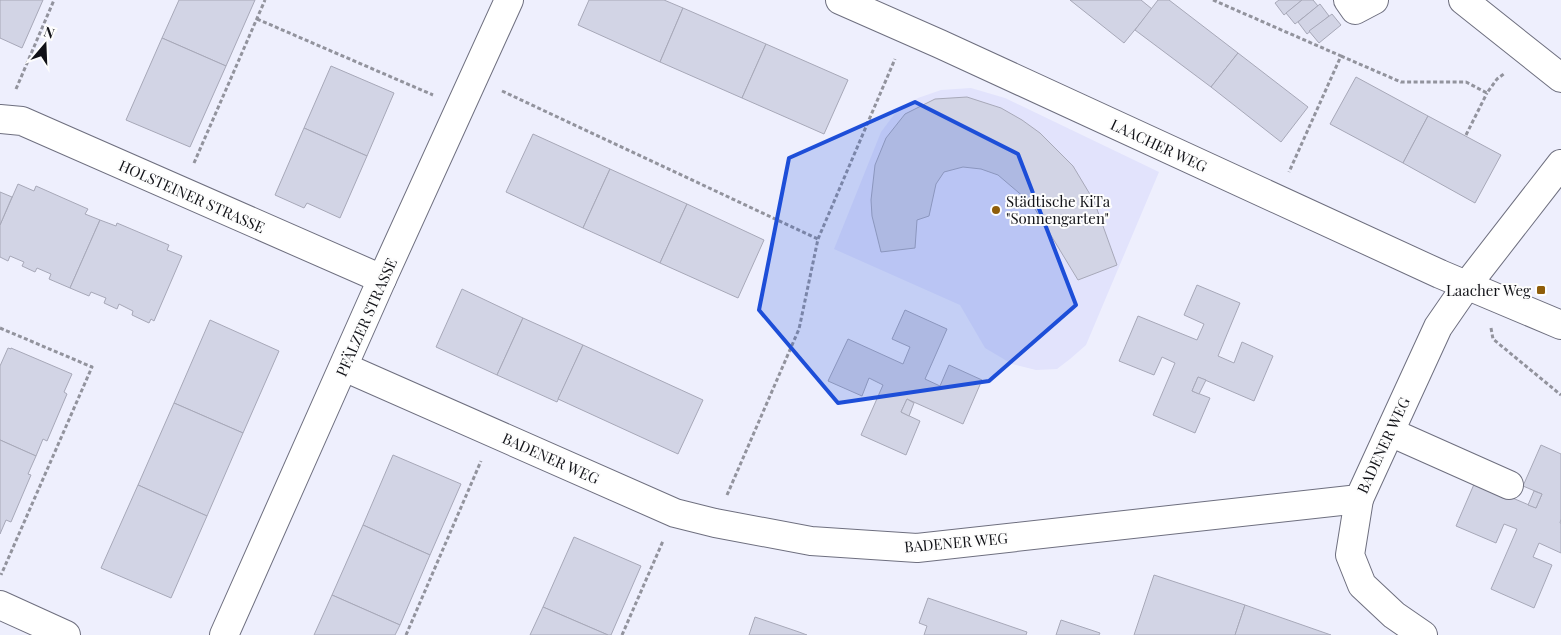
<svg xmlns="http://www.w3.org/2000/svg" width="1561" height="635" viewBox="0 0 1561 635" font-family="'Playfair Display',serif">
<rect width="100%" height="100%" fill="#eeeffd"/>
<polygon fill="#e2e3fc" points="971,88 1005,98 1159,172 1086,345 1070,359 1057,369 1036,370 1012,364 985,348 960,305 834,249 881,132 896,112 918,98 941,90"/>
<g fill="#d2d4e5" stroke="#a7a8b8">
<polygon points="0,0 43,0 22,48 0,38"/>
<polygon points="179,0 255,0 226,66 162,38"/>
<polygon points="589,0 664,0 683,8 660,62 578,25"/>
<polygon points="1070,0 1141,0 1152,9 1124,43"/>
<polygon points="1158,0 1169,0 1238,53 1211,87 1135,30"/>
<polygon points="1279,0 1302,0 1284,15 1275,3"/>
<polygon points="1302,0 1313,0 1318,6 1295,24 1286,13"/>
<polygon points="1320,4 1329,16 1307,34 1298,22"/>
<polygon points="683,8 766,44 742,98 660,62"/>
<polygon points="1332,14 1341,25 1319,43 1309,31"/>
<polygon points="162,38 226,66 190,147 126,120"/>
<polygon points="766,44 848,80 824,134 742,98"/>
<polygon points="1238,53 1308,107 1281,142 1211,87"/>
<polygon points="331,66 394,93 367,156 304,128"/>
<polygon points="1356,77 1428,116 1403,163 1330,124"/>
<polygon points="967,97 1001,108 1022,120 1040,133 1073,166 1094,201 1117,265 1078,280 1032,204 998,175 981,169 963,167 944,172 936,184 929,216 917,220 915,248 881,252 872,216 871,200 875,165 886,138 905,114 935,99"/>
<polygon points="1428,116 1501,155 1475,203 1403,163"/>
<polygon points="304,128 367,156 340,218 307,203 304,208 275,195"/>
<polygon points="533,134 610,169 583,228 506,192"/>
<polygon points="610,169 687,204 660,263 583,228"/>
<polygon points="18,184 34,191 36,186 63,198 88,209 85,214 100,220 70,288 49,279 51,274 37,268 35,272 22,266 24,262 10,256 8,261 0,257 0,225"/>
<polygon points="0,192 12,197 0,225"/>
<polygon points="687,204 764,240 738,298 660,263"/>
<polygon points="100,220 116,226 117,223 169,245 167,250 182,256 154,321 151,319 149,323 132,315 133,311 119,304 117,309 104,303 106,298 91,292 89,296 70,288"/>
<polygon points="1197,285 1240,303 1218,356 1234,363 1242,342 1273,356 1254,401 1198,377 1192,391 1210,398 1195,433 1153,415 1175,363 1162,357 1154,375 1119,361 1138,316 1197,340 1204,324 1184,315"/>
<polygon points="462,289 523,318 497,375 436,347"/>
<polygon points="905,310 947,329 925,379 940,386 949,365 982,380 963,424 907,399 901,412 920,421 906,455 861,435 883,385 869,378 862,396 828,381 848,339 903,364 910,347 892,339"/>
<polygon points="523,318 583,345 557,402 497,375"/>
<polygon points="210,320 279,351 243,433 174,403"/>
<polygon points="583,345 703,400 678,454 558,399"/>
<polygon points="8,348 11,349 11,348 72,374 64,392 67,394 47,441 43,439 36,456 0,440 0,366"/>
<polygon points="1198,377 1206,380 1199,394 1192,391"/>
<polygon points="907,399 914,403 909,416 901,412"/>
<polygon points="174,403 243,433 207,516 138,485"/>
<polygon points="0,440 36,456 28,474 31,475 11,522 6,520 0,534"/>
<polygon points="1541,445 1561,454 1561,519 1560,523 1561,523 1561,553 1539,543 1533,557 1552,565 1534,608 1491,589 1517,529 1504,524 1496,543 1456,526 1475,482 1536,508 1542,494 1523,486"/>
<polygon points="393,455 461,484 430,555 363,525"/>
<polygon points="138,485 207,516 171,598 101,568"/>
<polygon points="1534,491 1542,494 1536,508 1528,505"/>
<polygon points="363,525 430,555 400,625 332,595"/>
<polygon points="574,537 641,566 611,635 608,635 543,607"/>
<polygon points="1154,575 1245,605 1235,635 1134,635"/>
<polygon points="332,595 400,625 395,635 314,635"/>
<polygon points="928,598 1027,632 1026,635 924,635 927,626 919,623"/>
<polygon points="1245,605 1331,635 1235,635"/>
<polygon points="543,607 608,635 530,635"/>
<polygon points="755,617 799,632 807,635 749,635"/>
<polygon points="1061,620 1100,633 1099,635 1056,635"/>
</g>
<g fill="none" stroke-linecap="round" stroke-linejoin="round">
<g stroke="#6e6f7f" stroke-width="30">
<g id="minor">
<polyline points="840,0 940,44 1440,274 1561,325"/>
<polyline points="1348,0 1355,10 1374,0"/>
<polyline points="1463,0 1561,78"/>
<polyline points="0,119 22,121 382,279"/>
<polyline points="344,367 675,513 715,523 811,541 917,548 1359,499 1438,327 1467,285 1561,164"/>
<polyline points="1390,432 1509,485"/>
<polyline points="1359,499 1350,555 1362,585 1394,615 1423,635"/>
<polyline points="0,605 66,635"/>
<polyline points="224,635 382,279 509,0"/>
</g>
</g>
<g stroke="#92939d" stroke-width="3" stroke-dasharray="4 2.5" stroke-linecap="butt">
<polyline points="1213,0 1341,56 1289,172"/>
<polyline points="257,19 433,95"/>
<polyline points="1341,56 1401,82 1466,82 1487,93 1497,79 1505,73"/>
<polyline points="16,89 54,0"/>
<polyline points="502,91 818,239"/>
<polyline points="1466,135 1487,93"/>
<polyline points="194,163 265,0"/>
<polyline points="0,328 92,367 1,575"/>
<polyline points="1491,328 1493,339 1561,395"/>
<polyline points="727,495 799,329 818,239 895,59"/>
<polyline points="406,635 481,461"/>
<polyline points="622,635 663,541"/>
</g>
<use href="#minor" stroke="#fff" stroke-width="28"/>
</g>
<path fill="#1d4ed8" fill-opacity="0.2" stroke="#1d4ed8" stroke-width="4" stroke-linejoin="round" d="M915,102l103,52 58,151 -87,76 -151,22 -79,-93 30,-152z"/>
<g fill="#8f5d09" stroke="#fdfdfd" stroke-width="2">
<circle cx="996" cy="210" r="5"/>
<rect x="1536" y="285" width="10" height="10" rx="2.5"/>
</g>
<g text-anchor="middle" dominant-baseline="central" stroke-width="4" stroke-linejoin="round" paint-order="stroke">
<g font-size="15" fill="#111217" stroke="#fdfdfd">
<text transform="translate(1159 145) rotate(25)">LAACHER WEG</text>
<text transform="translate(192 196) rotate(24)">HOLSTEINER STRASSE</text>
<text transform="translate(366 317) rotate(-66)">PFÄLZER STRASSE</text>
<text transform="translate(1383 445) rotate(-65)">BADENER WEG</text>
<text transform="translate(551 458) rotate(24)">BADENER WEG</text>
<text transform="translate(956 542) rotate(-5)">BADENER WEG</text>
</g>
<g font-size="15" fill="#111217" stroke="#fdfdfd" text-anchor="start">
<text x="1006" y="201">Städtische KiTa<tspan x="1006" dy="17">"Sonnengarten"</tspan></text>
<text x="1531" y="290" text-anchor="end">Laacher Weg</text>
</g>
</g>
<g transform="translate(45 45) rotate(19)" stroke="#fdfdfd" stroke-width="4" paint-order="stroke">
<path d="M0-4L9 19L0 12L-9 19Z" fill="#111217"/>
<text y="-8" font-size="14" font-weight="bold" text-anchor="middle" fill="#111217">N</text>
</g>
</svg>
